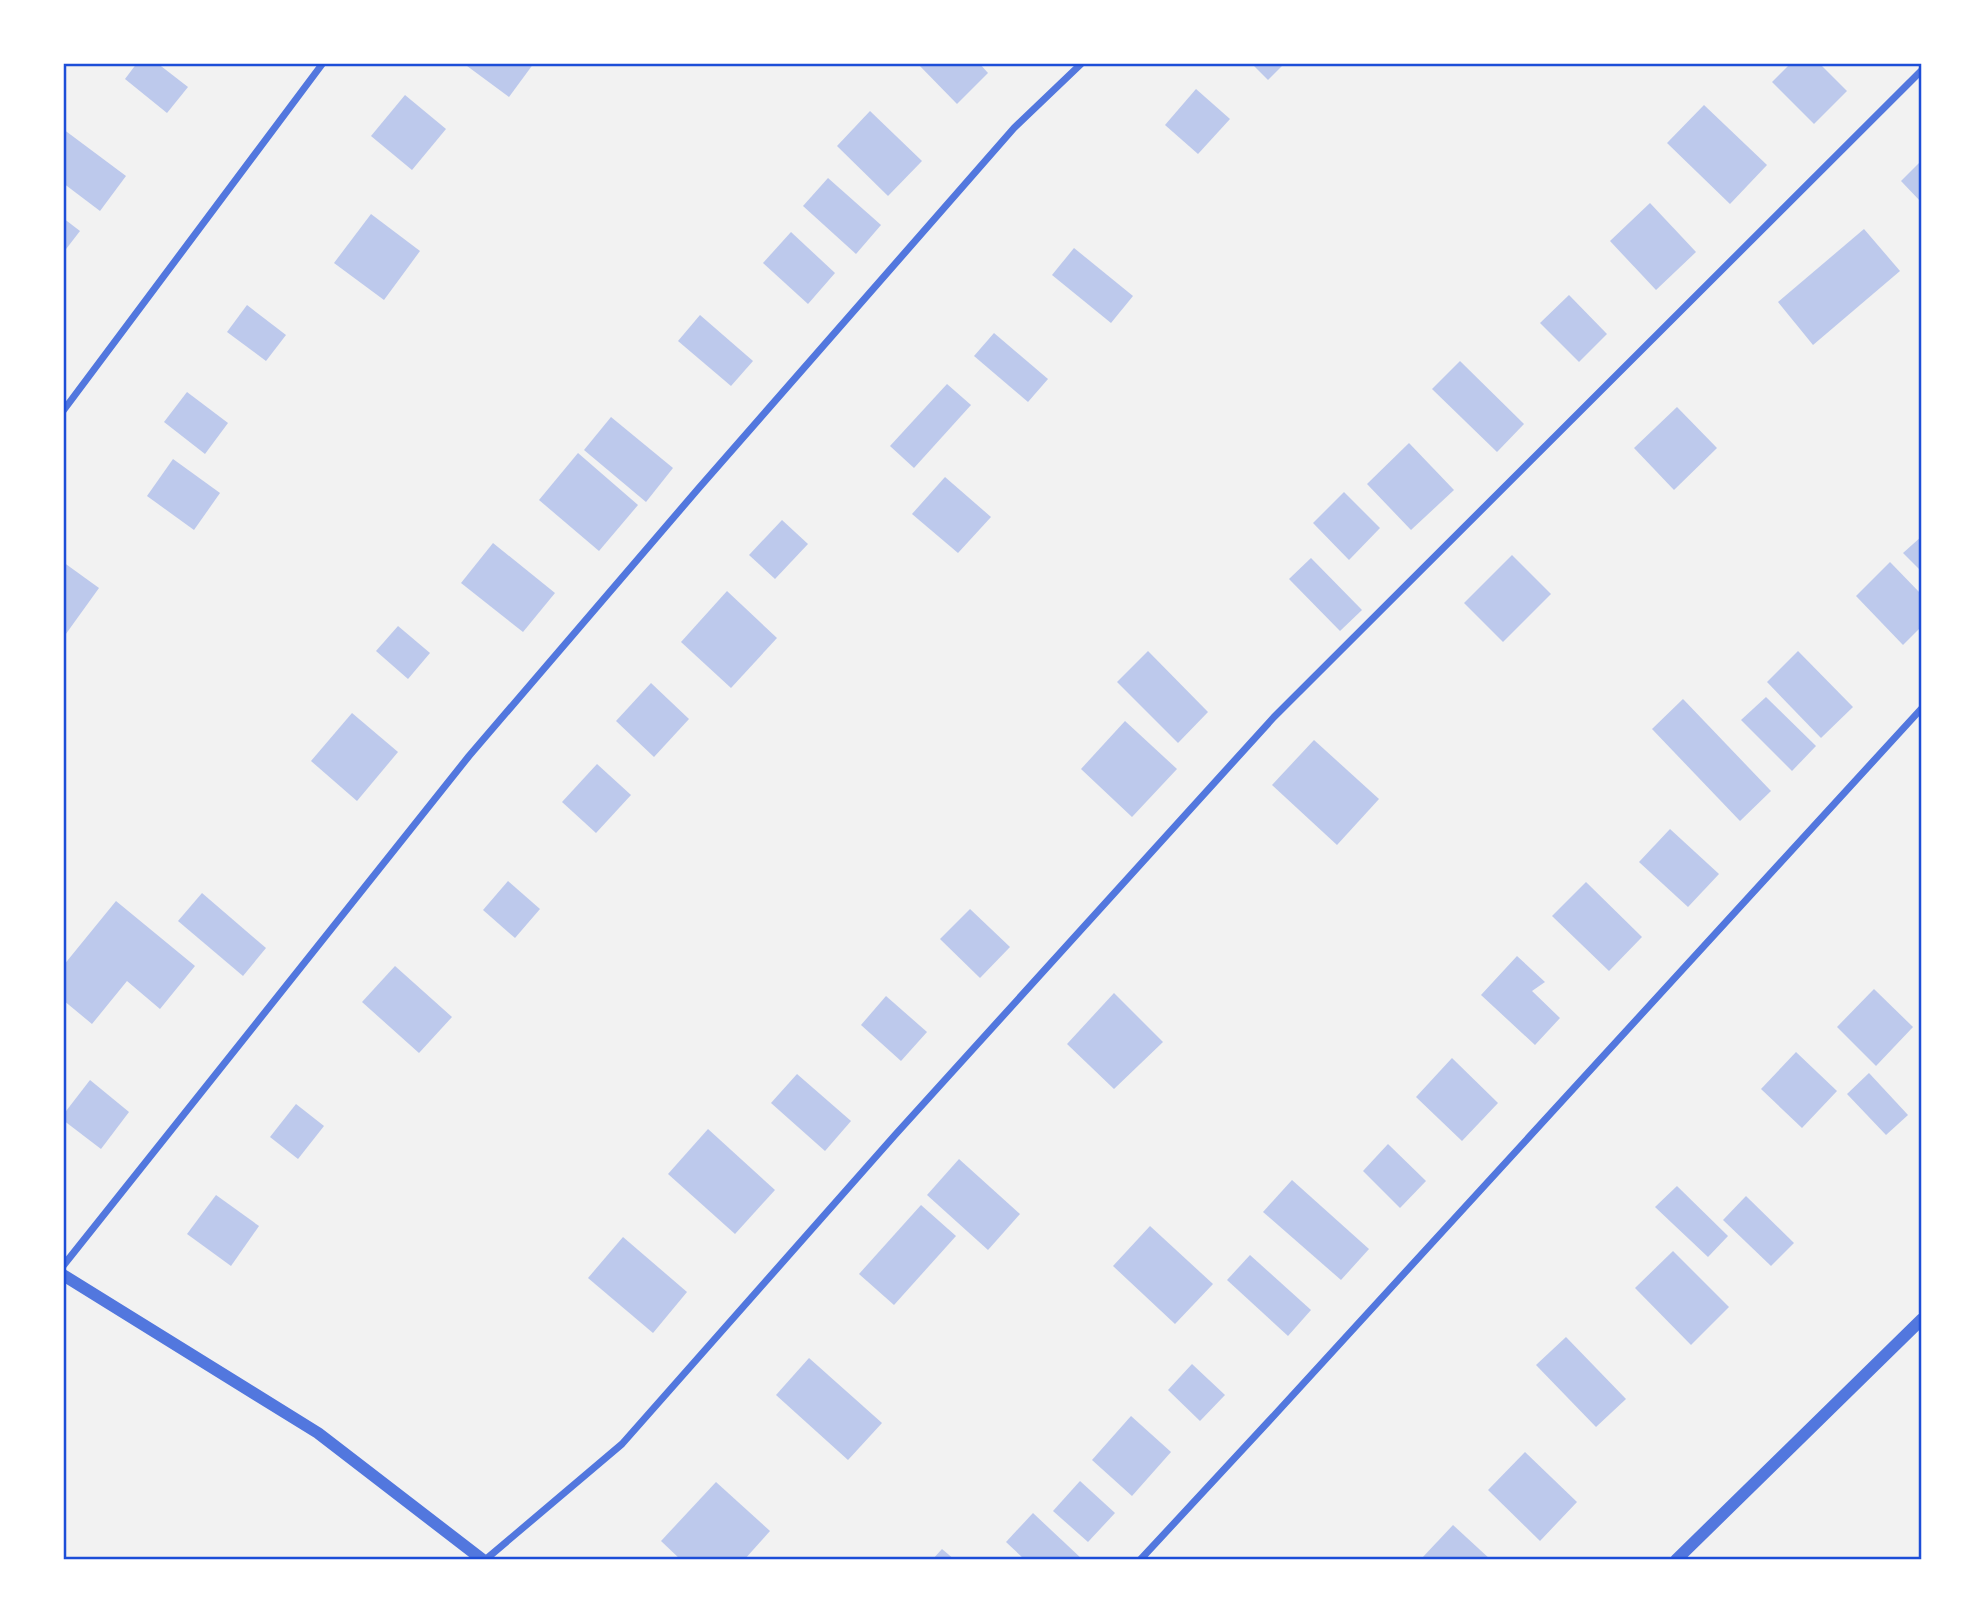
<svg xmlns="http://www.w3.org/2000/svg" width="1985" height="1623" viewBox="0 0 1985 1623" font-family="Helvetica,sans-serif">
<rect width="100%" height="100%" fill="#f2f2f2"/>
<g fill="#bdc9ec">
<polygon points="137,63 157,63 188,87 167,113 125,79"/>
<polygon points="463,63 534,63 509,97"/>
<polygon points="917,63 979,63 988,73 957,104"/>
<polygon points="1251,63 1285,63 1268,80"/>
<polygon points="1791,63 1819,63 1847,91 1814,124 1772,82"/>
<polygon points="1196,89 1230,119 1198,154 1165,125"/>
<polygon points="405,95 446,129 412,170 371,136"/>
<polygon points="1704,105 1767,165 1730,204 1667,143"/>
<polygon points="870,111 922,161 888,196 837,146"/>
<polygon points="63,129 126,176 100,211 63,183"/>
<polygon points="1922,160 1922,203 1901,181"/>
<polygon points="828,178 881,225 856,254 803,206"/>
<polygon points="1650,203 1696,252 1656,290 1610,241"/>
<polygon points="371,214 420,251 384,300 334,263"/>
<polygon points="63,218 80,231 63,253"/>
<polygon points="1864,229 1900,271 1813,345 1778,302"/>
<polygon points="791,232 835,273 808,304 763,263"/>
<polygon points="1074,248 1133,296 1111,323 1052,275"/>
<polygon points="1569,295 1607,334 1579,362 1540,323"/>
<polygon points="247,305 286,335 266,361 227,332"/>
<polygon points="700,315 753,361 731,386 678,341"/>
<polygon points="994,333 1048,379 1028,402 974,356"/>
<polygon points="1460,361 1524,424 1497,452 1432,389"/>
<polygon points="947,384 971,405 914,468 890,446"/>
<polygon points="187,392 228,423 205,454 164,422"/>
<polygon points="1677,407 1717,448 1674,490 1634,448"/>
<polygon points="611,417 673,468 646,502 584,450"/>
<polygon points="1409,443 1454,490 1411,530 1367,484"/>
<polygon points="578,453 638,505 599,551 539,500"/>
<polygon points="173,459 220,493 194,530 147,496"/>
<polygon points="945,477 991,517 958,553 912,514"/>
<polygon points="1344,492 1380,528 1349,560 1313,523"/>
<polygon points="782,520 808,544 775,579 749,555"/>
<polygon points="1922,536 1922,572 1903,553"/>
<polygon points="493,543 555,593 523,632 461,583"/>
<polygon points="1512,555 1551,594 1503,642 1464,603"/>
<polygon points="1311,558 1362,610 1340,631 1289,579"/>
<polygon points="63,562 99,588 63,638"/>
<polygon points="1890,562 1922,595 1922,626 1903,645 1856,596"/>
<polygon points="727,591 777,638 731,688 681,642"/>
<polygon points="398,626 430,653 408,679 376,651"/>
<polygon points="1148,651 1208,712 1178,743 1117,682"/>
<polygon points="1798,651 1853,707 1821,738 1767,682"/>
<polygon points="651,683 689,719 654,757 616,721"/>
<polygon points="1766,697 1816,746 1792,771 1741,720"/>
<polygon points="1683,699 1771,791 1740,821 1652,729"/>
<polygon points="352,713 398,752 357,801 311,761"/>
<polygon points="1125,721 1177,769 1132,817 1081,769"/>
<polygon points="1314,740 1379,799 1337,845 1272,785"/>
<polygon points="597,764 631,795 596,833 562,802"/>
<polygon points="1670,829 1719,874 1688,907 1639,862"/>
<polygon points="508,881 540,909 515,938 483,910"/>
<polygon points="1586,882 1642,937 1609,971 1552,916"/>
<polygon points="202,893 266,948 243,976 178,921"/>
<polygon points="116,901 195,966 160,1009 127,981 92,1024 63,1000 63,966"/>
<polygon points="970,909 1010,947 980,978 940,939"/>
<polygon points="1517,956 1545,982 1532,991 1560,1018 1535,1045 1481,995"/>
<polygon points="395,966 452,1017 419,1053 362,1002"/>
<polygon points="1874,989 1913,1027 1876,1066 1837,1027"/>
<polygon points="1114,993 1163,1042 1114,1089 1067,1044"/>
<polygon points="886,996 927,1032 901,1061 861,1025"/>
<polygon points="1796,1052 1837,1091 1802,1128 1761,1089"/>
<polygon points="1452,1058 1498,1103 1462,1141 1416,1097"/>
<polygon points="1869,1073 1908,1115 1886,1135 1847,1094"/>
<polygon points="797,1074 851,1121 825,1151 771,1103"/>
<polygon points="90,1080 129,1112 101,1149 63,1120 63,1115"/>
<polygon points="296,1104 324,1126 298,1159 270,1137"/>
<polygon points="708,1129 775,1190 735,1234 668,1174"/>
<polygon points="1388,1144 1426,1181 1400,1208 1363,1171"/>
<polygon points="959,1159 1020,1214 988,1250 927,1195"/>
<polygon points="1292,1180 1369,1249 1341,1280 1263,1212"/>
<polygon points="1677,1186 1728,1236 1708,1257 1655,1207"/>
<polygon points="216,1195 259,1226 231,1266 187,1234"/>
<polygon points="1746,1196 1794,1243 1771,1266 1723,1220"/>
<polygon points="921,1205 956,1236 894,1305 859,1274"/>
<polygon points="1150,1226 1213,1284 1175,1324 1113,1266"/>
<polygon points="623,1237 687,1292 653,1333 588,1278"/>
<polygon points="1673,1251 1729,1307 1691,1345 1635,1288"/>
<polygon points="1250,1255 1311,1310 1288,1336 1227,1280"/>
<polygon points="1566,1337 1626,1399 1596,1427 1536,1365"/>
<polygon points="809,1358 882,1423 848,1460 776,1395"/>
<polygon points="1192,1364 1225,1395 1200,1421 1168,1390"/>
<polygon points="1131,1416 1171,1452 1132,1496 1092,1460"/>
<polygon points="1525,1452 1577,1502 1540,1541 1488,1490"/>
<polygon points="1080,1481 1115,1513 1088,1542 1053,1511"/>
<polygon points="716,1482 770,1531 744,1560 681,1560 661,1541"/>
<polygon points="1033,1513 1083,1560 1025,1560 1006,1542"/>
<polygon points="1453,1525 1491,1560 1424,1560 1422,1558"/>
<polygon points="942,1549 955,1560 932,1560"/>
</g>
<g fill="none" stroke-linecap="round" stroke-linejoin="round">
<g stroke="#5277de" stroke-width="7">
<polyline points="63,411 323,63"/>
<polyline points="63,1266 469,756 698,489 1014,128 1082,63"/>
<polyline points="485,1560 622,1444 895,1135 1274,717 1922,70"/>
<polyline points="1140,1560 1268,1422 1922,708"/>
</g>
<g stroke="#5277de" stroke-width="12">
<polyline points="63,1275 318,1433 483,1560"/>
<polyline points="1676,1560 1922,1319"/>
</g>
</g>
<rect width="1985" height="1623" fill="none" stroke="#ffffff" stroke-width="130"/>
<rect x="65" y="65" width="1855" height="1493" fill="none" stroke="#1d4ed8" stroke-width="2.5"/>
</svg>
